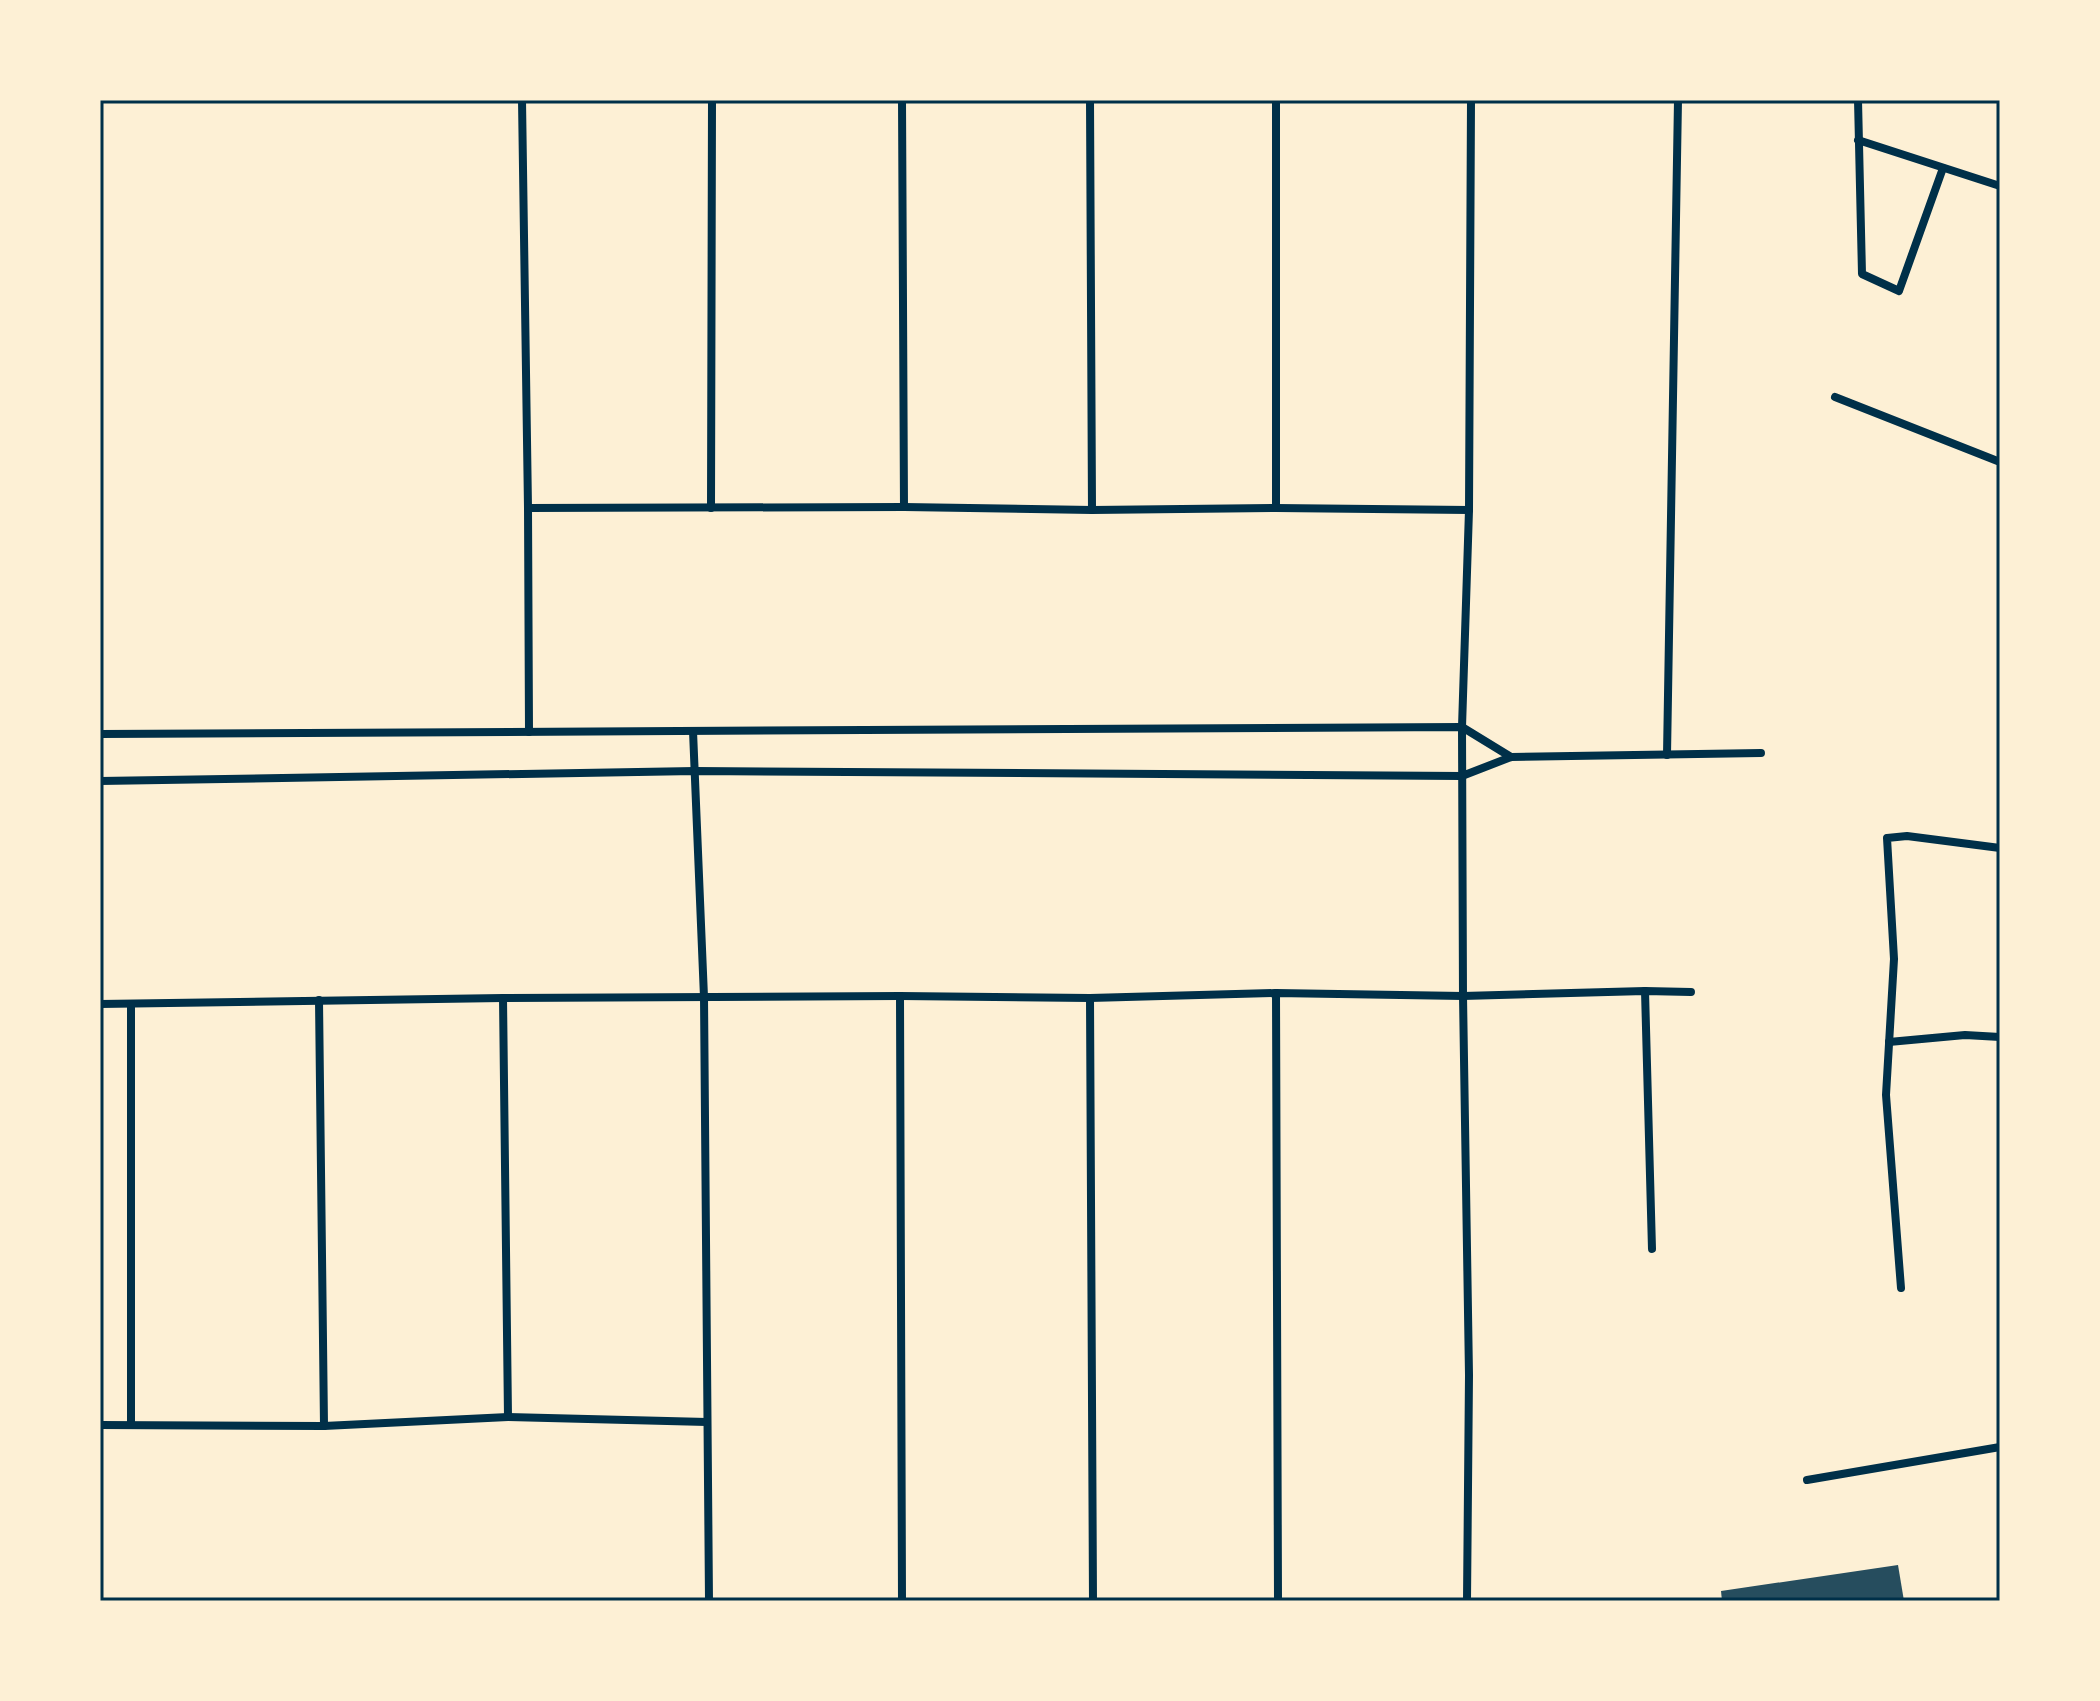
<svg xmlns="http://www.w3.org/2000/svg" width="2100" height="1701" viewBox="0 0 2100 1701" font-family="'Varela Round',sans-serif">
<rect width="100%" height="100%" fill="#fdf0d5"/>
<polygon fill="#264d5e" points="1898,1565 1904,1601 1722,1601 1721,1591"/>
<g fill="none" stroke-linecap="round" stroke-linejoin="round">
<g stroke="#003049" stroke-width="8">
<polyline points="522,100 528,508 529,732"/>
<polyline points="902,100 904,507"/>
<polyline points="1090,100 1092,510"/>
<polyline points="1276,100 1276,508"/>
<polyline points="1858,100 1862,274 1899,291 1943,168"/>
<polyline points="1858,140 2000,186"/>
<polyline points="1835,397 2000,462"/>
<polyline points="528,508 904,507 1092,510 1276,508 1469,510"/>
<polyline points="711,508 712,100"/>
<polyline points="693,731 704,997 709,1601"/>
<polyline points="100,734 1462,727 1511,757"/>
<polyline points="1667,755 1678,100"/>
<polyline points="100,781 695,771 1462,776 1511,757 1761,753"/>
<polyline points="1645,991 1652,1249"/>
<polyline points="1276,993 1278,1601"/>
<polyline points="900,996 902,1601"/>
<polyline points="503,998 508,1417"/>
<polyline points="1090,998 1093,1601"/>
<polyline points="319,1000 324,1426"/>
<polyline points="100,1004 503,998 900,996 1090,998 1276,993 1463,996 1645,991 1691,992"/>
<polyline points="131,1004 131,1425"/>
<polyline points="1889,1042 1965,1035 2000,1037"/>
<polyline points="1901,1288 1886,1095 1894,959 1887,838 1907,836 2000,848"/>
<polyline points="100,1425 324,1426 508,1417 707,1422"/>
<polyline points="1807,1480 2000,1447"/>
<polyline points="1467,1601 1469,1375 1463,996 1462,727 1469,510 1471,100"/>
</g>
</g>
<rect width="2100" height="1701" fill="none" stroke="#fdf0d5" stroke-width="204"/>
<rect x="102" y="102" width="1896" height="1497" fill="none" stroke="#003049" stroke-width="3"/>
</svg>
